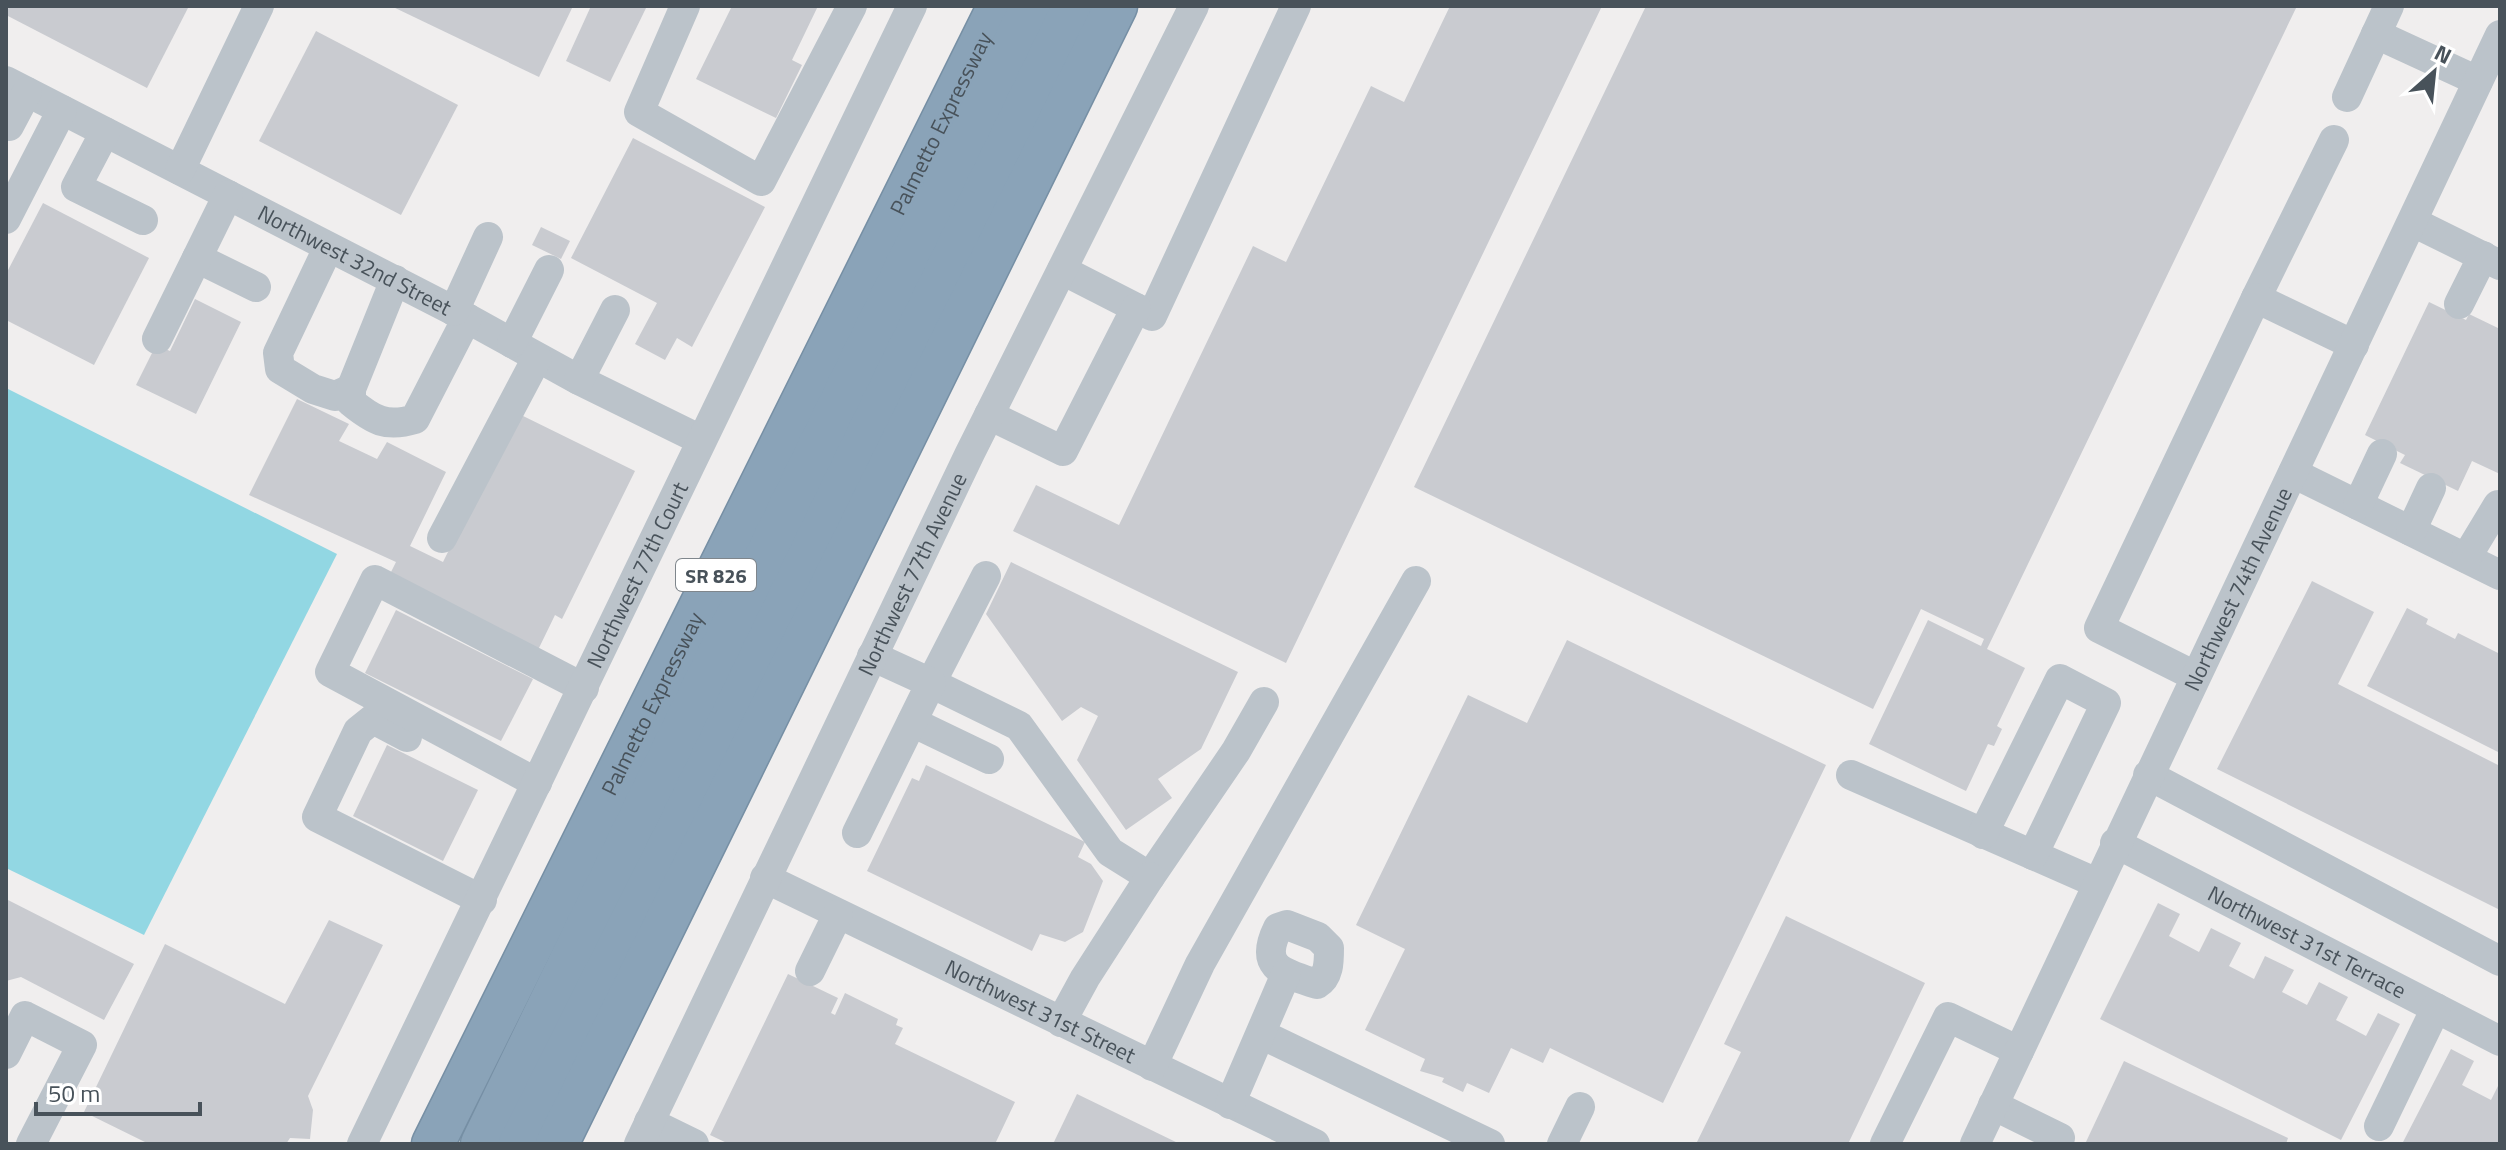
<svg xmlns="http://www.w3.org/2000/svg" width="2506" height="1150" viewBox="0 0 2506 1150" font-family="'Titillium Web',sans-serif">
<rect width="100%" height="100%" fill="#f0eeee"/>
<polygon fill="#92d7e3" points="6,388 337,554 144,935 6,868"/>
<g fill="#c9cbd0">
<polygon points="9,6 189,6 147,88 6,15"/>
<polygon points="391,6 573,6 539,77"/>
<polygon points="591,6 647,6 610,82 566,61"/>
<polygon points="732,6 818,6 792,60 802,65 776,118 696,79"/>
<polygon points="1450,6 1602,6 1286,663 1013,531 1036,485 1119,525 1253,246 1286,262 1371,86 1404,102"/>
<polygon points="1646,6 2297,6 1987,649 2025,668 1997,726 2002,729 1994,746 1988,744 1966,791 1869,744 1928,620 1981,646 1984,639 1921,609 1873,709 1414,487"/>
<polygon points="316,31 458,105 401,215 259,141"/>
<polygon points="633,138 765,207 692,347 677,338 665,360 635,344 657,303 571,258"/>
<polygon points="43,203 149,258 94,365 6,320 6,274"/>
<polygon points="541,227 570,241 561,259 532,245"/>
<polygon points="195,299 241,322 196,414 136,385 156,345 170,351"/>
<polygon points="2429,302 2466,320 2469,314 2500,329 2500,474 2472,461 2458,491 2400,463 2405,455 2365,435"/>
<polygon points="297,399 349,424 339,441 377,459 387,442 446,472 410,546 443,562 517,413 635,471 562,619 555,615 538,650 389,576 396,562 249,495"/>
<polygon points="1011,562 1238,672 1201,749 1158,779 1172,798 1126,830 1077,760 1098,716 1081,707 1062,721 986,614"/>
<polygon points="2312,581 2374,612 2338,684 2500,766 2500,910 2217,769"/>
<polygon points="2407,608 2428,619 2426,624 2455,639 2458,633 2500,654 2500,753 2367,686"/>
<polygon points="396,610 533,679 501,741 365,673"/>
<polygon points="1567,640 1826,765 1663,1103 1550,1048 1543,1063 1511,1048 1489,1093 1467,1083 1463,1092 1442,1082 1444,1078 1420,1071 1425,1059 1365,1030 1405,949 1356,925 1468,695 1527,723"/>
<polygon points="387,745 478,790 443,861 353,816"/>
<polygon points="926,765 1085,842 1078,857 1091,864 1103,881 1083,932 1065,942 1040,934 1032,951 867,871 912,778 919,781"/>
<polygon points="6,899 134,964 104,1020 21,977 6,981"/>
<polygon points="2158,903 2180,914 2169,936 2199,952 2211,928 2241,943 2229,966 2254,979 2265,956 2294,970 2282,992 2307,1005 2319,982 2348,997 2336,1020 2366,1036 2378,1013 2400,1024 2341,1140 2100,1019"/>
<polygon points="1786,916 1925,983 1848,1144 1696,1144 1741,1052 1724,1044"/>
<polygon points="329,920 383,945 308,1096 313,1110 310,1139 290,1138 286,1144 149,1144 84,1112 165,944 285,1004"/>
<polygon points="788,974 838,998 831,1013 835,1015 845,993 898,1019 896,1025 903,1028 895,1044 1015,1102 995,1144 729,1144 710,1135"/>
<polygon points="2451,1049 2474,1061 2462,1085 2491,1100 2500,1082 2500,1144 2402,1144"/>
<polygon points="2124,1061 2288,1138 2286,1144 2085,1144"/>
<polygon points="1077,1094 1180,1144 1053,1144"/>
</g>
<g fill="none" stroke-linecap="round" stroke-linejoin="round">
<g stroke="#768fa4" stroke-width="45">
<g id="highway">
<path id="s7" d="M433,1144l566,-1138"/>
<polyline points="482,1144 1032,6"/>
<polyline points="520,1144 682,820 1074,6"/>
<polyline points="557,1144 1116,6"/>
</g>
</g>
<g stroke="#bbc3ca" stroke-width="30">
<polyline points="685,6 639,112 761,181 852,6"/>
<polyline points="2376,34 2478,81"/>
<path id="s1" d="M6,81l448,230 125,69 122,60"/>
<polyline points="2347,97 2389,6"/>
<polyline points="6,125 9,126 27,92"/>
<polyline points="105,132 76,187 143,220"/>
<polyline points="180,170 259,6"/>
<polyline points="6,219 62,110"/>
<polyline points="2413,222 2500,265"/>
<polyline points="328,248 278,353 280,369 313,389 335,396 351,389"/>
<polyline points="197,258 256,287"/>
<polyline points="1062,270 1152,316 1296,6"/>
<path d="M395,280l-44,109v13c22,18 35,26 64,17l52,-101"/>
<polyline points="2256,298 2334,140"/>
<polyline points="2459,304 2483,256"/>
<polyline points="454,311 488,237"/>
<polyline points="157,339 228,195"/>
<polyline points="512,343 549,270"/>
<polyline points="579,380 615,310"/>
<polyline points="989,415 1063,451 1136,308"/>
<polyline points="2293,473 2500,575"/>
<polyline points="2358,505 2382,454"/>
<polyline points="2411,531 2431,488"/>
<polyline points="442,538 537,358"/>
<polyline points="2466,558 2498,505"/>
<polyline points="986,576 931,683 1019,726 1110,852 1150,877 1236,751 1264,702"/>
<polyline points="2195,676 2099,628 2256,298 2354,345"/>
<polyline points="912,722 989,759"/>
<polyline points="407,737 373,719 358,731 317,817 482,900"/>
<polyline points="1851,775 2097,883"/>
<polyline points="2148,775 2500,961"/>
<polyline points="537,783 330,672 375,580 584,688"/>
<polyline points="857,833 931,683 872,656"/>
<polyline points="1983,834 2060,679 2106,703 2033,855"/>
<path id="s2" d="M2115,843l385,198"/>
<path id="s3" d="M765,878l550,266"/>
<path d="M1287,925l31,12 11,11c0,14 0,29 -12,36 -34,-11 -59,-16 -39,-56z"/>
<polyline points="810,971 838,914"/>
<polyline points="1061,1022 1085,978 1150,877"/>
<polyline points="1261,1034 1490,1144"/>
<polyline points="6,1054 25,1016 82,1045 31,1144"/>
<polyline points="1152,1066 1200,964 1416,581"/>
<polyline points="1230,1104 1286,974"/>
<polyline points="1993,1105 2060,1138 2057,1144"/>
<polyline points="649,1122 694,1144"/>
<polyline points="2379,1126 2436,1008"/>
<path id="s4" d="M362,1144l550,-1138"/>
<path id="s5" d="M639,1144l331,-691 224,-447"/>
<polyline points="1562,1144 1580,1107"/>
<polyline points="1885,1144 1948,1017 2019,1051"/>
<path id="s6" d="M1975,1144l525,-1109"/>
</g>
<use href="#highway" stroke="#8aa3b8" stroke-width="42"/>
</g>
<g text-anchor="middle" dominant-baseline="central" stroke-width="6" stroke-linejoin="round" paint-order="stroke">
<rect fill="#fff" stroke="#7f868c" stroke-width="2" x="676" y="559" width="80" height="32" rx="6"/>
<g font-size="20" font-weight="bold" fill="#48525a">
<text x="716" y="575">SR 826</text>
</g>
<g font-size="22" fill="#48525a" stroke="#fff">
<text stroke="none"><textPath href="#s7" startOffset="1140">Palmetto Expressway</textPath></text>
<text stroke="none"><textPath href="#s1" startOffset="392">Northwest 32nd Street</textPath></text>
<text stroke="none"><textPath href="#s5" startOffset="632">Northwest 77th Avenue</textPath></text>
<text stroke="none"><textPath href="#s4" startOffset="632">Northwest 77th Court</textPath></text>
<text stroke="none"><textPath href="#s6" startOffset="614">Northwest 74th Avenue</textPath></text>
<text stroke="none"><textPath href="#s7" startOffset="492">Palmetto Expressway</textPath></text>
<text stroke="none"><textPath href="#s2" startOffset="216">Northwest 31st Terrace</textPath></text>
<text stroke="none"><textPath href="#s3" startOffset="306">Northwest 31st Street</textPath></text>
</g>
</g>
<rect width="2506" height="1150" fill="none" stroke="#48525a" stroke-width="16"/>
<g transform="translate(2434 72) rotate(27)" stroke="#ffffff" stroke-width="6" paint-order="stroke">
<path d="M0-6L14 30L0 20L-14 30Z" fill="#48525a"/>
<text y="-12" font-size="22" font-weight="bold" text-anchor="middle" fill="#48525a">N</text>
</g>
<path d="M36 1102v12h164v-12" fill="none" stroke="#48525a" stroke-width="4"/>
<text x="48" y="1102" font-size="24" fill="#48525a" stroke="#ffffff" stroke-width="6" paint-order="stroke">50 m</text>
</svg>
